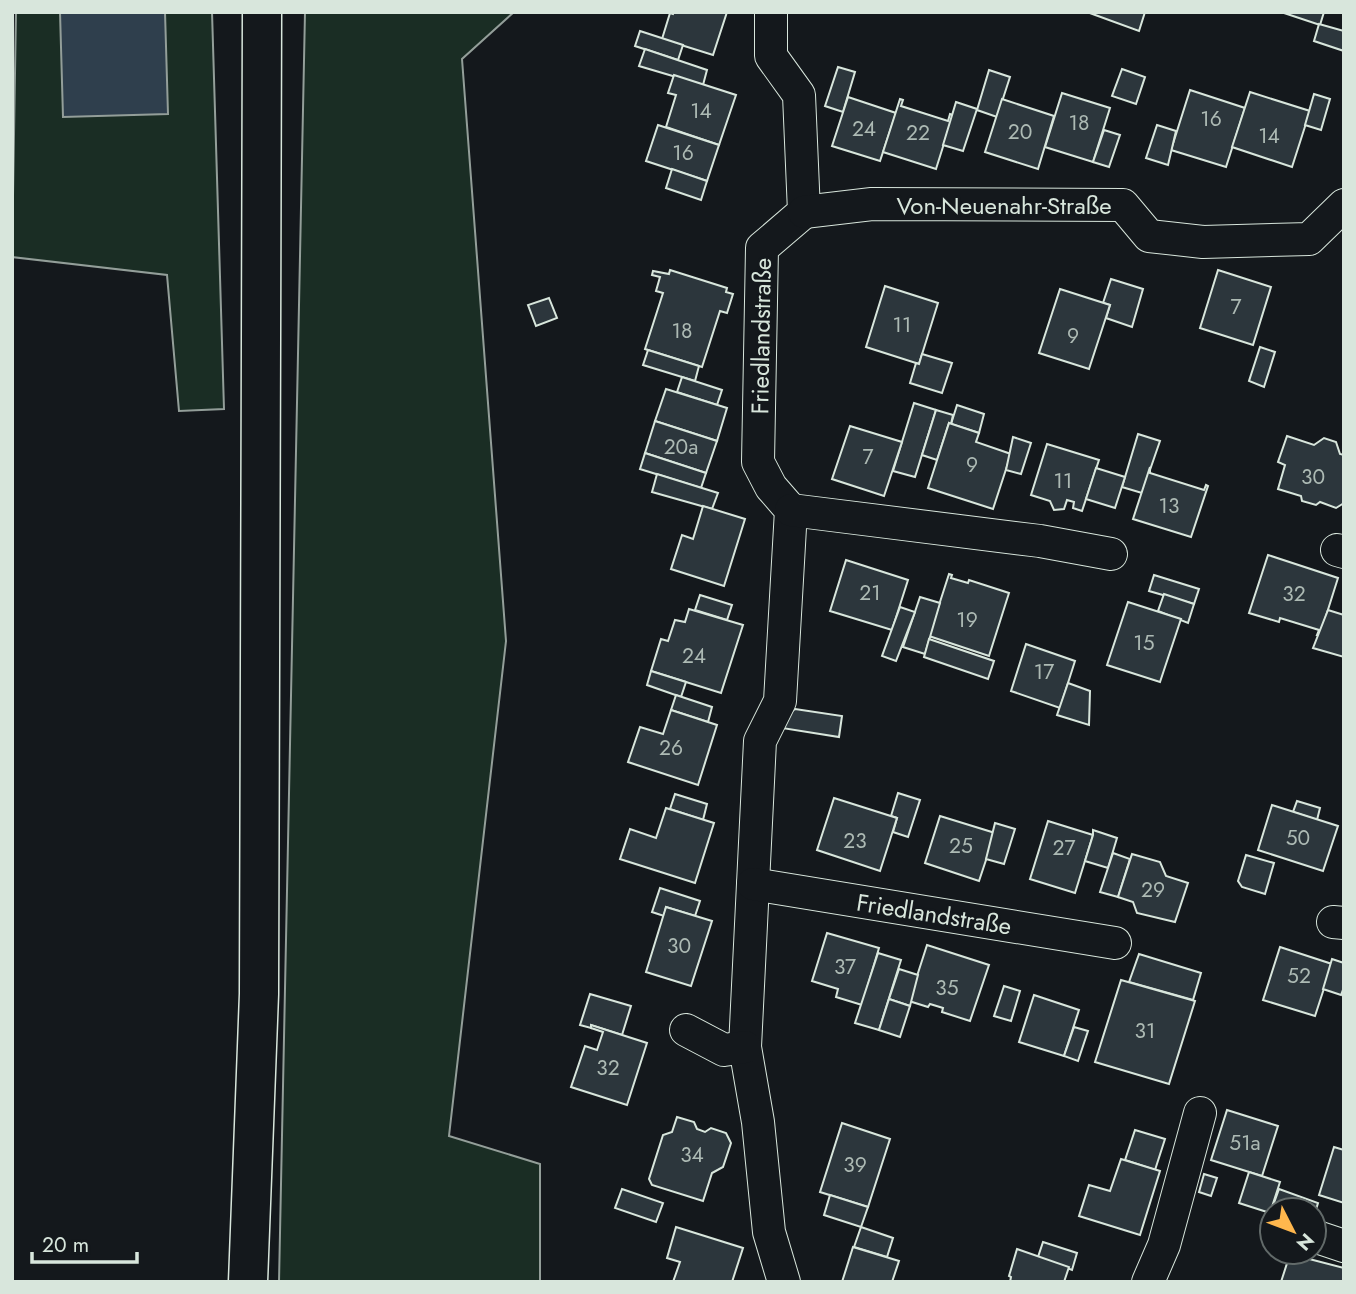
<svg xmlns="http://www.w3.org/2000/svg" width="1356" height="1294" viewBox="0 0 1356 1294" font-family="Jost,sans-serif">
<rect width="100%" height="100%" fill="#14181c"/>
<g fill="#1a2d24" stroke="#939e99" stroke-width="2">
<polygon points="16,12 212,12 224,409 179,411 167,275 12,257"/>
<polygon points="305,12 514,12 462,59 506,641 449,1136 540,1164 540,1282 279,1282"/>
</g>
<polygon fill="#2f3f4d" stroke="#939e99" stroke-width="2" points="60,12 165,12 168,114 63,117"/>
<g fill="#2c363c" stroke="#d8e6dc" stroke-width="2">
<polygon points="674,12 727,12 713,55 662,39 670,13 673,14"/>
<polygon points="1087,12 1145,12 1139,31"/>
<polygon points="1281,12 1324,12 1320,25"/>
<polygon points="1319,24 1344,31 1344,51 1314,41"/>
<polygon points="640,31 683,45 678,60 635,46"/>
<polygon points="645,49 707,70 703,85 639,66"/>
<polygon points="838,67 855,72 843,112 825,106"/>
<polygon points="1122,69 1145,77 1136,104 1112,96"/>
<polygon points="989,70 1010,77 997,117 977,110"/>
<polygon points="674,75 736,95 719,145 666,127 676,95 668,93"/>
<polygon points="1190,90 1245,108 1226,167 1171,150"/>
<polygon points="1250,92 1310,111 1292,167 1232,147"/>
<polygon points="1062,93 1110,108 1093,162 1045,147"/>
<polygon points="1314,94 1330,99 1321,130 1305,125"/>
<polygon points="848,97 896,113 880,161 832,146"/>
<polygon points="900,99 903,100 901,106 948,121 950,114 953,115 936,169 883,152"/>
<polygon points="1002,99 1054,116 1038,169 985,152"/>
<polygon points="956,102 977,109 963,151 943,145"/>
<polygon points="658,125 719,145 707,181 646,161"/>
<polygon points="1157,125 1176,131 1168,165 1146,158"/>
<polygon points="1104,130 1120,135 1109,167 1093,162"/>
<polygon points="672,169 707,181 701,200 666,188"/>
<polygon points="670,270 727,288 726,292 733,294 727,313 720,311 702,367 645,349 663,293 656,291 660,277 652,275 653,271 669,274"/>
<polygon points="1218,270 1271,287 1253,345 1200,328"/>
<polygon points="1111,279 1143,289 1132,327 1106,318 1110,305 1103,303"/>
<polygon points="885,286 938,303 919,364 866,347"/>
<polygon points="1060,289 1110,305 1089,369 1039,353"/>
<polygon points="549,298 557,318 536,326 528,305"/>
<polygon points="1260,347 1275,352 1264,387 1249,381"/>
<polygon points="648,350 699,366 695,381 643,365"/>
<polygon points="922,354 952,363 942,393 910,383 916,363 919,364"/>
<polygon points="682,377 722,390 717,405 677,392"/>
<polygon points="666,389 727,408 717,441 655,421"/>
<polygon points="914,403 936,410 915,477 893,471"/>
<polygon points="957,405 984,414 979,433 951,424"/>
<polygon points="936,410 953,415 951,424 949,423 937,460 922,455"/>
<polygon points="655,421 717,441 706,473 645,453"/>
<polygon points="949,423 979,433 976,442 1011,454 993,509 928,488"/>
<polygon points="850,426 902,442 884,496 832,479"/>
<polygon points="1138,434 1160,441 1142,493 1122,487"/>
<polygon points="1287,436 1314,445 1324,438 1336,442 1340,454 1344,455 1344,503 1336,508 1320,502 1316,505 1302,501 1301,496 1278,489 1285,465 1278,462"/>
<polygon points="1013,437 1031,443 1021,474 1006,470"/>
<polygon points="1047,444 1099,460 1082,511 1073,508 1074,502 1067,500 1064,509 1054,510 1050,501 1031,495"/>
<polygon points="645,453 706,473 701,488 640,469"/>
<polygon points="1150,467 1150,473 1204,490 1206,485 1208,486 1191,537 1133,519"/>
<polygon points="1096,468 1125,477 1115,508 1086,499"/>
<polygon points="657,474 718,493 712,509 652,492"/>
<polygon points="703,506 745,519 724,586 671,569 682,535 693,539"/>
<polygon points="1268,555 1338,578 1320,635 1317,635 1319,630 1280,618 1279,622 1249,613"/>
<polygon points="846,560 908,580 892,630 830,611"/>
<polygon points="949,574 952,575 951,578 968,583 969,580 1009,593 989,656 929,636"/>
<polygon points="1154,575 1199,589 1194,604 1149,591"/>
<polygon points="1164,594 1194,604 1188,623 1158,611"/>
<polygon points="700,595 732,605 727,620 695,610"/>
<polygon points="920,597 940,603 925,654 903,647"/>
<polygon points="1128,602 1181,619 1160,682 1107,665"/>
<polygon points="900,607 915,612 896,661 882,656"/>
<polygon points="689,609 743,625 721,693 651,671 661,639 668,641 675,620 685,622"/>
<polygon points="1328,610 1344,615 1344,657 1313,648"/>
<polygon points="929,639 994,661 988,679 924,657"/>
<polygon points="1026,644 1075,661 1060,708 1011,691"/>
<polygon points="651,671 686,682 681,697 647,685"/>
<polygon points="1068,683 1090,691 1089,725 1057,715"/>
<polygon points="676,695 712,707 708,722 671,710"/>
<polygon points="795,709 842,716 839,737 782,728 783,718"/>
<polygon points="671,710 717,725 698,785 628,762 640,727 663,734"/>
<polygon points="898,793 920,800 908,837 893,832 897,818 891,816"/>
<polygon points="675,794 707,804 703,820 670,809"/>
<polygon points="834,798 897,818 880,871 817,850"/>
<polygon points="1297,801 1320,808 1317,820 1293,812"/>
<polygon points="1272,805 1338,826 1323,871 1258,850"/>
<polygon points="666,808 714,823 695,883 620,859 630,829 656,838"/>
<polygon points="940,816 995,833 979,881 925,863"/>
<polygon points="1048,821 1093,835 1075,893 1030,879"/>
<polygon points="995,823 1015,829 1004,864 986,859"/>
<polygon points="1093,830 1117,838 1108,868 1085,861 1093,835"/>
<polygon points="1113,853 1130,859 1118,897 1100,892"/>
<polygon points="1132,854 1160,862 1166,876 1188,883 1175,922 1137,913 1133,902 1118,897"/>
<polygon points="1246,855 1274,863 1265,894 1242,887 1238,881"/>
<polygon points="660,888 700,901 695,916 666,907 664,916 652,912"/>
<polygon points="666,907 712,921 691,986 646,972"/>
<polygon points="827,933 879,948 862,1005 836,997 838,989 812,981"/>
<polygon points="927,945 989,965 970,1021 942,1012 943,1008 930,1004 928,1007 909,1001"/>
<polygon points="1280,947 1332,964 1315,1016 1263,1000"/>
<polygon points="878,953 901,960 879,1030 855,1023"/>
<polygon points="1139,954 1201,973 1193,1000 1129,982"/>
<polygon points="1332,959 1344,963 1344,987 1341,995 1323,989"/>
<polygon points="899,969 918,975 910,1006 889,999"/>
<polygon points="1121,980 1195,1001 1169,1084 1095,1062"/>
<polygon points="1004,986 1020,991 1011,1021 994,1016"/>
<polygon points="590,994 631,1006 622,1035 591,1025 591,1028 580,1025"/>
<polygon points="1034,995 1079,1010 1064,1056 1019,1042"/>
<polygon points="889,999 910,1006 900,1037 879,1030"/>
<polygon points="591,1025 647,1043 627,1105 571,1087 585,1046 597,1050 603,1032 591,1028"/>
<polygon points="1074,1027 1088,1031 1078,1061 1064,1056"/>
<polygon points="1227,1110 1278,1126 1262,1176 1211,1160"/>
<polygon points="677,1117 694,1122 697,1129 705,1132 711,1128 726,1133 731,1143 723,1167 712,1173 703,1201 652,1185 649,1179 663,1135 672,1132"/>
<polygon points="842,1123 890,1139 868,1207 820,1192"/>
<polygon points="1135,1130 1165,1139 1155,1170 1125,1160"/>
<polygon points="1334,1147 1344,1150 1344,1203 1319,1195"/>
<polygon points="1121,1159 1160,1171 1140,1235 1079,1216 1089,1185 1110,1191"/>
<polygon points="1249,1172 1280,1182 1270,1213 1239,1203"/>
<polygon points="1204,1174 1217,1178 1211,1196 1199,1192"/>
<polygon points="622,1189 663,1203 656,1222 615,1208"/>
<polygon points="1279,1189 1318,1203 1314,1216 1314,1210 1272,1210 1272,1215 1270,1214"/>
<polygon points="830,1195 868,1207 861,1227 824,1215"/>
<polygon points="676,1227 743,1248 732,1282 673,1282 680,1262 667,1258"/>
<polygon points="861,1227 893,1238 887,1257 854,1247"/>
<polygon points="1043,1242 1077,1253 1072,1270 1038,1257"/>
<polygon points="853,1247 899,1261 892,1282 842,1282"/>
<polygon points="1017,1249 1069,1267 1064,1282 1010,1282 1011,1277 1009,1276"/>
<polygon points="1290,1254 1344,1268 1344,1282 1281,1282"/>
</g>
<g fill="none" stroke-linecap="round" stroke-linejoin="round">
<g stroke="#d8e6dc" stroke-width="34">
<g id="street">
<polyline points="771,12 771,56 799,95 804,212 762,248 758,462 771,487 791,510 780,701 760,741 745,1047 758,1122 769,1232 784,1282"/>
<polyline points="804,212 872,204 1123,205 1149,236 1203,242 1309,239 1344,205"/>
<polyline points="791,510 1040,541 1111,554"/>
<polyline points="1337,550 1344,552"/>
<polyline points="753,884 1115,943"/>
<polyline points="1333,922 1344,923"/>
<polyline points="686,1030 724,1050 745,1047"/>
<polyline points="1314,1236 1344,1246"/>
<polyline points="1148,1282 1164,1245 1200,1113"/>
</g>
</g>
<g stroke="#d8e6dc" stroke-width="41">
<polyline id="primary" points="248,1282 259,994 262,12"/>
</g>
<use href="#street" stroke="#14181c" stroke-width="32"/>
<use href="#primary" stroke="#14181c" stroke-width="38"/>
</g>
<g text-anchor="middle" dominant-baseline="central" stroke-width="5" stroke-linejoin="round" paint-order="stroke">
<g font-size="21" fill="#adbab4">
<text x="701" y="111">14</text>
<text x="1211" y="119">16</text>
<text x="1079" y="123">18</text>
<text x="864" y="129">24</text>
<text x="1020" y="132">20</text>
<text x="918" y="133">22</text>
<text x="1269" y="136">14</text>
<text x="683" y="153">16</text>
<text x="1236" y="307">7</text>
<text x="902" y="325">11</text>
<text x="682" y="331">18</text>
<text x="1073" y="336">9</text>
<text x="681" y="447">20a</text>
<text x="868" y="457">7</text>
<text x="972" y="465">9</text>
<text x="1313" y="477">30</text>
<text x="1063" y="481">11</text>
<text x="1169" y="506">13</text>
<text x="870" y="593">21</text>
<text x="1294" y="594">32</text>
<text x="967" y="620">19</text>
<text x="1144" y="643">15</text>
<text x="694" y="656">24</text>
<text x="1044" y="672">17</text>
<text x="671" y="748">26</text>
<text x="1298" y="838">50</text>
<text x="855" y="841">23</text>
<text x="961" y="846">25</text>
<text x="1064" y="848">27</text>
<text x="1153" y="890">29</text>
<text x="679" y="946">30</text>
<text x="845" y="967">37</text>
<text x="1299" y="976">52</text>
<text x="947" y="988">35</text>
<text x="1145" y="1031">31</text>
<text x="608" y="1068">32</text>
<text x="1245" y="1143">51a</text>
<text x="692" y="1155">34</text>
<text x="855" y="1165">39</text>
</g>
<g font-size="24" fill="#d8e6dc" stroke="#14181c">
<text x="1004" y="205">Von-Neuenahr-Straße</text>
<text transform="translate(761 336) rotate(-89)">Friedlandstraße</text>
<text transform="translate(934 914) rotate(9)">Friedlandstraße</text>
</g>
</g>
<rect width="1356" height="1294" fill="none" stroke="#d8e6dc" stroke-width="28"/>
<g transform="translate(1293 1231) rotate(132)"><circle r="33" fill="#14181c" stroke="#626a69" stroke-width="2"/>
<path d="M0-5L12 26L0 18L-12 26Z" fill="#ffb74d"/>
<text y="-10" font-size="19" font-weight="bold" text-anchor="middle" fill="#d8e6dc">N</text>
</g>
<path d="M32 1252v10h105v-10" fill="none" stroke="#d8e6dc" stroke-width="3.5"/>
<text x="42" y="1252" font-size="21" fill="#d8e6dc" stroke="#14181c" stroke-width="5" paint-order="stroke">20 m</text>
</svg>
